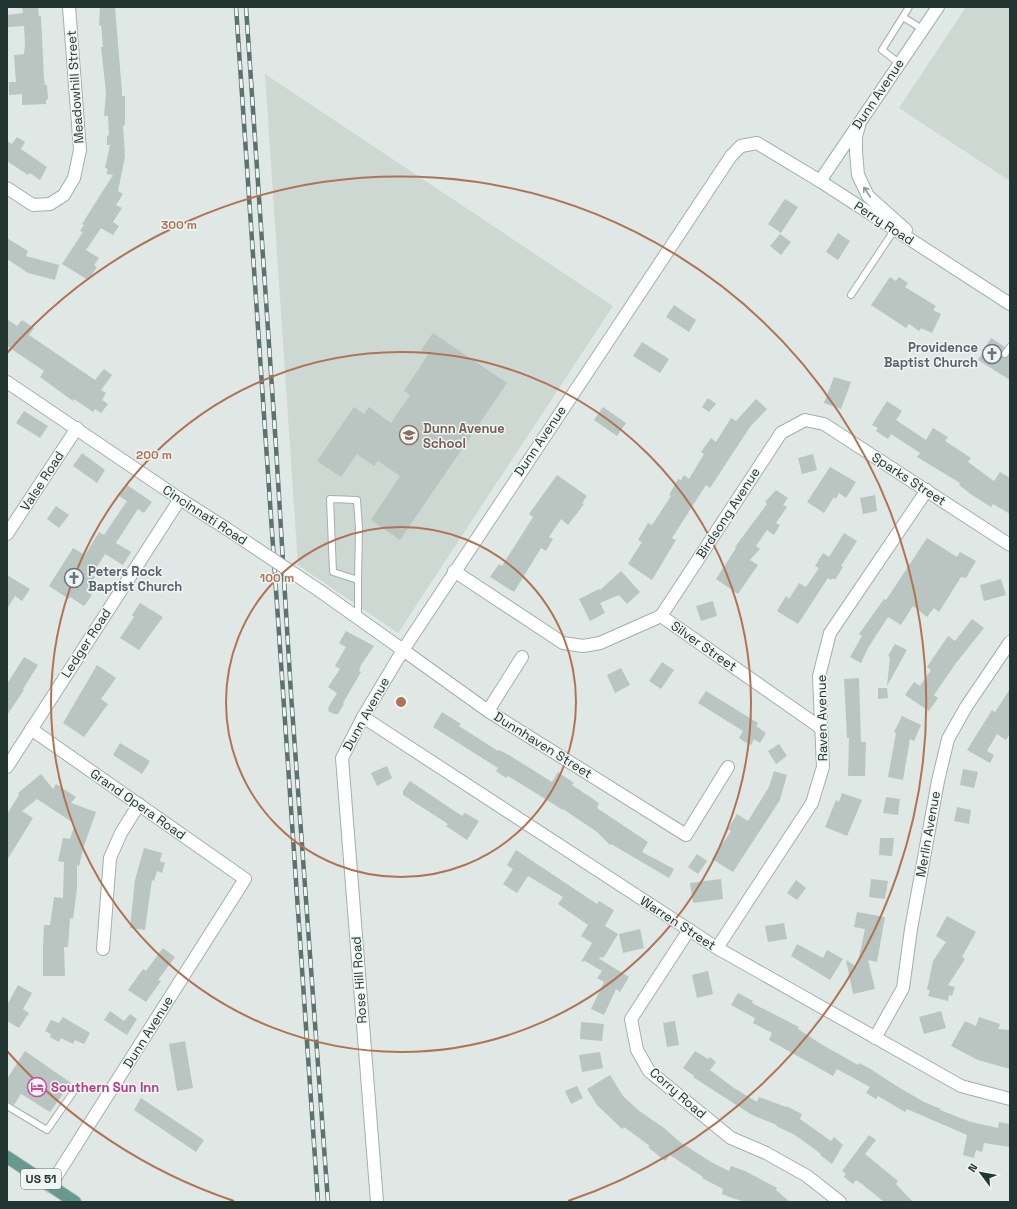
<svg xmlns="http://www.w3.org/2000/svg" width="1017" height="1209" viewBox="0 0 1017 1209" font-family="'Space Grotesk',sans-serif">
<rect width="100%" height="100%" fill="#dfe8e4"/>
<g fill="#cdd8d3">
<polygon points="966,7 1010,7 1010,181 899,108"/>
<polygon points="265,74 613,306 398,633 298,565"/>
</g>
<g fill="#b8c5c0">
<polygon points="22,7 38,7 39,16 41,16 44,79 45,85 47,85 48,99 46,100 46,104 22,105 22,94 9,95 9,82 16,82 14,55 24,54 25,44 24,26 8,27 7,15 23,13"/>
<polygon points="100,7 115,7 122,92 122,96 125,96 125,125 123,126 125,157 118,191 123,194 116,205 122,208 113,222 119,226 113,235 101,228 86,250 99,258 94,265 97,267 88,280 62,264 83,232 80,231 84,225 82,224 113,175 106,174 108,169 105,168 110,145 107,145 107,136 109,135 108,116 104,116 106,93 101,47 103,47 101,25 99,26"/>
<polygon points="17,137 25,142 21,149 47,167 40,180 30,173 28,175 7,161 7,141 12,144"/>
<polygon points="785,199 798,207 781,233 768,224"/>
<polygon points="838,233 850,241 838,260 826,252"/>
<polygon points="780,234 791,242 781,255 770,246"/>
<polygon points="7,238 28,251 26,256 59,265 55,280 28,273 7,259"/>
<polygon points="890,277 896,281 899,277 908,283 905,287 936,306 933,310 941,314 932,333 921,328 919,331 909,324 906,328 871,305"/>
<polygon points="674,305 696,320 689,332 666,317"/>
<polygon points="7,319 17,326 22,320 34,328 29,335 95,380 104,369 112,375 101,390 106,393 102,400 108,404 101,413 95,409 93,412 74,399 73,401 40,377 44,371 7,346"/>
<polygon points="433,333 507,383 400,540 371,520 400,476 378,461 374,466 357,454 341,477 317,461 354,407 364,414 369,407 391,423 410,395 404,391 428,355 421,350"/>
<polygon points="991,338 1005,347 1001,353 1002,357 1006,358 1010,355 1010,380 978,360"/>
<polygon points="642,342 669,359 660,373 633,356"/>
<polygon points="834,377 851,382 841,409 824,403"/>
<polygon points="708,398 716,404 709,412 702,407"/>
<polygon points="756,399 767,409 750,427 710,488 706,485 672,538 676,540 652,580 628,564 642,542 638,540 648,523 652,525 671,496 669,495 678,479 681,480 684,475 689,479 704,454 701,452 711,438 716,442 731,418 736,421"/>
<polygon points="887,401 902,411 896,420 926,440 933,428 948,437 945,441 971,458 968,462 994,481 1000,472 1010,478 1010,514 993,504 991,507 972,495 959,485 960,483 917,457 920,453 891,434 888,439 876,431 878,428 872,425"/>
<polygon points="603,407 626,423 617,436 594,420"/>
<polygon points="24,411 48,426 40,438 16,423"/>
<polygon points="82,453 105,470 97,483 73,466"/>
<polygon points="813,454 817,470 802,474 798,458"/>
<polygon points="830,467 856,482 846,498 839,493 836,499 834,497 824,513 807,502"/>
<polygon points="557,475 587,496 582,503 584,504 568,525 561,519 549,537 553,539 546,551 541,548 514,592 490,577 499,564 502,566 533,517 529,514"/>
<polygon points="127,485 152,502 144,513 138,509 116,543 131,552 123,565 105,554 92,575 95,577 86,591 92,595 84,606 70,597 69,599 49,586 73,548 85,555 99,532 104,535 127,501 119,496"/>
<polygon points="776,490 788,498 783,505 787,507 776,523 780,525 774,535 767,530 756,546 760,549 750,560 758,565 738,594 716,579 736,548 735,547 767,504 765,502"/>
<polygon points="875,495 877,511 863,514 860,498"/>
<polygon points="56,506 69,515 59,528 47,519"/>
<polygon points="844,533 857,541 841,566 843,567 835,580 833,578 831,580 828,578 798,624 777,611 786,596 789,599 799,583 806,587 819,568 815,566 823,553 829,557"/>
<polygon points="927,538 957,557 960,552 976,561 966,578 961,577 939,612 934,608 927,617 913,606 901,625 888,617 868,648 861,663 850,657 862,636 859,634 884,599 886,600"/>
<polygon points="621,571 640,592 627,604 619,595 600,603 605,613 590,621 579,599 599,589 600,590"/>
<polygon points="7,575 30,589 22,601 15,596 7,609"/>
<polygon points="1001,579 1006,595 984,601 980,585"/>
<polygon points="713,601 717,616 701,621 696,606"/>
<polygon points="140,603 163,617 139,650 120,638 134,617 132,615"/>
<polygon points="972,619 984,628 956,663 934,695 938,698 929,711 905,695 914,682 920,686 931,670 927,667 948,636 955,641"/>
<polygon points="346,631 374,646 361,665 359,671 361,672 343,703 344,704 338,714 334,714 328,711 329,709 328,708 337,693 328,687 340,669 335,666 346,647 339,643"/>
<polygon points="895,644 907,650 887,686 890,657 888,656"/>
<polygon points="24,657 38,665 23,689 24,690 7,715 7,684"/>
<polygon points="662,662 674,670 661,689 649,681"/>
<polygon points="97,665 116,678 101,699 108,704 84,737 63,723"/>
<polygon points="621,668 630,685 615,693 607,675"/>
<polygon points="859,678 861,742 866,742 865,776 848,776 849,738 847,738 844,679"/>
<polygon points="878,688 887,688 888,698 878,699"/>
<polygon points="1010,689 1010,733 1006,740 997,734 987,751 994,755 990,763 967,750 992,710 995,712"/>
<polygon points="706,691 758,723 756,726 766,733 760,743 754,739 751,745 743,741 739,738 743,731 698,703"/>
<polygon points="442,712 461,724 459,726 498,751 499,750 509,755 552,782 558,772 574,783 572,785 599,803 597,808 648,842 642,852 674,869 669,878 611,844 610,845 597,832 563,809 563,810 508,776 506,778 496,771 498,768 433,727"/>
<polygon points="902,716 921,725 914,741 910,739 903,780 888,777 896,733 894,732"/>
<polygon points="120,743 150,761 142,774 113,755"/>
<polygon points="779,744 787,756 776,764 768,751"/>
<polygon points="387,766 392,778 377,786 371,773"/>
<polygon points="963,769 978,772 974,788 960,785"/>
<polygon points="774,771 787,775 780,800 733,872 712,859 731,831 728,829 737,814 748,821 769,787"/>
<polygon points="41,774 53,789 56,784 76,797 71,803 96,812 84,846 79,866 77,865 77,889 73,919 70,918 68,947 64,947 65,976 43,976 43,947 44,925 50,925 54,897 63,898 64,862 58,861 63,838 70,839 75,824 37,799 22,811 33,818 7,860 7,814 19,795 18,793"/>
<polygon points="410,781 462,816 465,813 479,821 467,840 446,826 448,824 403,795 403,791"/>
<polygon points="842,793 862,800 847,836 825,827 836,800 839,802"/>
<polygon points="886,797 900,799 898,815 883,813"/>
<polygon points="957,807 971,810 969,824 954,821"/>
<polygon points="880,838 894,838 892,856 879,855"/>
<polygon points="144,848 162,853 160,861 165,863 162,873 157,871 154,881 152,880 145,930 130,928 135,880"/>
<polygon points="516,850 597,904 599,901 614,910 605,926 618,934 604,957 598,958 629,977 620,992 616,989 604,1015 591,1009 604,982 597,978 602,971 585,961 581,962 592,943 581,936 588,925 558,904 563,897 528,876 517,893 503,884 513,869 507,865"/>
<polygon points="697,854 707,861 698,874 688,867"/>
<polygon points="721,879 723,899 693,903 690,883"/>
<polygon points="871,879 888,881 885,899 869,897"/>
<polygon points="796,880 806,888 797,900 787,893"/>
<polygon points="857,912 885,917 877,962 868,960 875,989 853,994 846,960 857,967 865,929 854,927"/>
<polygon points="947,916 976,932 962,957 965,959 948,985 955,987 952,996 949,995 948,1001 928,996 930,990 927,990 933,961 946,942 936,936"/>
<polygon points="784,923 787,939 768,942 765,926"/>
<polygon points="640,929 644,948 623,953 619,934"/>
<polygon points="797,944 823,958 827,950 843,959 830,980 791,956"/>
<polygon points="163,948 175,957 158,980 161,981 146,1002 128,990 143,969 146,971"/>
<polygon points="708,971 713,994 697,998 692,975"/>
<polygon points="18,985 32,993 23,1009 29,1013 19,1028 7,1021 7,1005"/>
<polygon points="738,993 753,1001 752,1003 799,1027 798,1029 821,1044 858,1065 859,1063 869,1068 895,1085 924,1102 941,1109 940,1110 971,1122 998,1128 999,1122 1010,1124 1010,1147 984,1143 982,1152 976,1150 974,1158 963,1155 967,1135 907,1109 905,1112 878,1096 876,1099 866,1093 870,1087 837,1069 833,1076 769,1040 772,1033 753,1023 755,1018 731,1005"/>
<polygon points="110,1011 124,1021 130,1014 137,1019 127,1035 104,1020"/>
<polygon points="941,1011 946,1028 924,1034 919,1017"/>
<polygon points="63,1017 90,1033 84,1044 75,1040 73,1044 61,1038 59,1042 50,1037 51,1034 45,1031 51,1020 59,1023"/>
<polygon points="979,1017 1000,1024 998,1029 1010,1030 1010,1069 978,1060 951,1046 965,1021 976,1026"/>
<polygon points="675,1021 679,1045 667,1047 663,1023"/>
<polygon points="581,1022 604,1024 602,1041 580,1039"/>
<polygon points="185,1041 193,1088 177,1091 169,1044"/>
<polygon points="25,1051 71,1083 50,1112 21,1094 14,1105 7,1101 7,1079"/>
<polygon points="695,1051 708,1059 710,1057 716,1062 710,1070 734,1088 757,1102 759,1097 786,1107 786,1106 802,1114 800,1119 831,1141 834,1137 843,1145 832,1164 820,1155 821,1154 795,1135 776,1126 777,1125 752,1115 693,1077 694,1076 683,1068"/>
<polygon points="600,1052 603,1068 582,1072 579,1055"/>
<polygon points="610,1075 623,1096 638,1110 664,1128 680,1142 711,1162 729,1171 731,1166 745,1171 777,1188 776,1190 790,1202 746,1202 732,1198 722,1194 723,1189 702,1178 703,1177 670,1155 665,1161 648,1147 650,1146 624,1127 622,1129 597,1105 587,1089"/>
<polygon points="577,1086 583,1098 571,1104 565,1091"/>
<polygon points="141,1098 204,1140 196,1152 134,1110"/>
<polygon points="869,1135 876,1140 865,1154 898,1181 896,1184 913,1202 884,1202 862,1184 856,1180 853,1184 844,1177 846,1174 842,1171"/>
</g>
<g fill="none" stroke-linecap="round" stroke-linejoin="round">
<g stroke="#a3afab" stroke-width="8">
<g id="service">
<polyline points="903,17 922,29"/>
<polyline points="899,63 882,50 909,7"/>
<polyline points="851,295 895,229"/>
<polyline points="1005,354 1010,347"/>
<polyline points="358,617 358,580 359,528 357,500 330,499 333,572 358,580"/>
<polyline points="7,1106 47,1130 74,1091"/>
</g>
</g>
<g stroke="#a3afab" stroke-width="14">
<g id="minor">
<polyline points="7,188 33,205 50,204 64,195 74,178 80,150 69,7"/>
<polyline points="7,534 77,428"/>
<polyline points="454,571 563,643 583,646 600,643 661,616"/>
<polyline points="661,616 781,433 805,420 824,424 1010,545"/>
<polyline points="661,616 821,728"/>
<polyline points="488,711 522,657"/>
<polyline points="363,717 717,948 961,1086 1010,1099"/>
<polyline points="31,729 245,879 50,1186"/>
<polyline points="7,767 180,499"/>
<polyline points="689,930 631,1019 637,1050 649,1071 731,1138 766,1153 807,1176 840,1202"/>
<polyline points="717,948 812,803 823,767 819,676 830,633 927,490"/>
<polyline points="103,949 110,858 121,833 139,804"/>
<polyline points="875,1038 903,988 911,929 938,781 948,739 966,707 1010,642"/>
<polyline points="377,1202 342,758 363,717 403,650 488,711 686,835 728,767"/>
</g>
</g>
<g stroke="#a3afab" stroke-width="14">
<g id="tertiary">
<polyline points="7,382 180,499 227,529"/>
<polyline points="320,591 403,650 731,156 741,146 757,143 820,181"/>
</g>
</g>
<g stroke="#9fb2ac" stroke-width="14">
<g id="secondary">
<polyline points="938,7 820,181 1010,304"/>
<polyline points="859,126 856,137 856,152 858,175 868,196 906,230"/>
</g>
</g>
<g stroke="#bdc3c1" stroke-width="14">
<polyline id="primary" points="7,1157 75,1202"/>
</g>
<use href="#service" stroke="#fff" stroke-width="6"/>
<use href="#minor" stroke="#fff" stroke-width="12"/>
<use href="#tertiary" stroke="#fff" stroke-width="12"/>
<use href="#secondary" stroke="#fff" stroke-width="12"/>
<use href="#primary" stroke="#68998e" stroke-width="12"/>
<g stroke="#5c726d" stroke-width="4.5">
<g id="rail">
<polyline points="236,7 318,1202"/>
<polyline points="246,7 276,447 291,694 328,1202"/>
</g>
</g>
<use href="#rail" stroke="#eff5f2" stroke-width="3" stroke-dasharray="9" stroke-linecap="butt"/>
<g stroke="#a3afab" stroke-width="14" stroke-linecap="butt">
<polyline id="tertiary-bridge" points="227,529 320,591"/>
</g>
<use href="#tertiary-bridge" stroke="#fff" stroke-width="12"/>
</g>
<defs><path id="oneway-shaft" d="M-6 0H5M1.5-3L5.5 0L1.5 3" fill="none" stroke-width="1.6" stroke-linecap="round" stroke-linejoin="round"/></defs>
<use stroke="#909a98" href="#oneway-shaft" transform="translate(867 192) rotate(-123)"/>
<g fill="none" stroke="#b17357" stroke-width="2">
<circle cx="401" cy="702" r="175"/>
<circle cx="401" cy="702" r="350"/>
<path d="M234 1201A526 526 0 0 1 7 1051M7 353A526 526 0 1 1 568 1201"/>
</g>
<defs>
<g id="church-ring" transform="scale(1)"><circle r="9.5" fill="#eff5f2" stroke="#6b7280" stroke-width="1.5"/><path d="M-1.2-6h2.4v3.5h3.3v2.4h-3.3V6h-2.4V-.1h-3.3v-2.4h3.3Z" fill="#6b7280"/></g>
<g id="school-ring" transform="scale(1)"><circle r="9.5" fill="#eff5f2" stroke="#8d6e63" stroke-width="1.5"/><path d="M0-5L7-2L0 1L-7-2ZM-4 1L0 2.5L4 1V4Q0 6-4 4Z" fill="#8d6e63"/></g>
<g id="hotel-ring" transform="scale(1)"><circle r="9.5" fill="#eff5f2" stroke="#d1479c" stroke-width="1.5"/><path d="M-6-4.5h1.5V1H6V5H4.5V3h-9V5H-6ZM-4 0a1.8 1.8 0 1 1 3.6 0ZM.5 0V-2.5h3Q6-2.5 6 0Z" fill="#d1479c"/></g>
</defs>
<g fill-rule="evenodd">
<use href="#church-ring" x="992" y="354"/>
<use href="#school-ring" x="409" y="435"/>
<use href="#church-ring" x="74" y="578"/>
<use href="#hotel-ring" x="37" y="1087"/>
</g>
<g text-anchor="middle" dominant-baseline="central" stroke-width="3" stroke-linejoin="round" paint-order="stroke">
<rect fill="#eff5f2" stroke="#606f6b" stroke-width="1" x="21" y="1169" width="40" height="20" rx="3"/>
<g font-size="12" font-weight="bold" fill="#223631">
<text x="41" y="1179">US 51</text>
</g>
<g font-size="13" fill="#223631" stroke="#eff5f2">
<text transform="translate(75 87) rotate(-94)">Meadowhill Street</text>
<text transform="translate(878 94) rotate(-56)">Dunn Avenue</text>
<text transform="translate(884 223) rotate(33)">Perry Road</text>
<text transform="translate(540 441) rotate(-56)">Dunn Avenue</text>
<text transform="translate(909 479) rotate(33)">Sparks Street</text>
<text transform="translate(42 481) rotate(-57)">Valse Road</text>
<text transform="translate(728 513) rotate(-57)">Birdsong Avenue</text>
<text transform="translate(205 515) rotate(33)">Cincinnati Road</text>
<text transform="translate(86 643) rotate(-57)">Ledger Road</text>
<text transform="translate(704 646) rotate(35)">Silver Street</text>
<text transform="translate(366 714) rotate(-61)">Dunn Avenue</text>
<text transform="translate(822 718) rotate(-91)">Raven Avenue</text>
<text transform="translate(543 745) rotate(32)">Dunnhaven Street</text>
<text transform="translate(138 804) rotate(35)">Grand Opera Road</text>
<text transform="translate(928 834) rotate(-80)">Merlin Avenue</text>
<text transform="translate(678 923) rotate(33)">Warren Street</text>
<text transform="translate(359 980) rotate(-94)">Rose Hill Road</text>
<text transform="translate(148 1032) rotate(-58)">Dunn Avenue</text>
<text transform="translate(678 1093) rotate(41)">Corry Road</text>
</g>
<g font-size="13" font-weight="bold" fill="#5b616d" stroke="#eff5f2" text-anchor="end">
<text x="978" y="347">Providence<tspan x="978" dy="15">Baptist Church</tspan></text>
<text x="88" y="571" text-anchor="start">Peters Rock<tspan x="88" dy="15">Baptist Church</tspan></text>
</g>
<g font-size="13" font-weight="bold" fill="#785e54" stroke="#eff5f2" text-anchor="start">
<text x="423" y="428">Dunn Avenue<tspan x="423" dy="15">School</tspan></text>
</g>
<g font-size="13" font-weight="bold" fill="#b23c85" stroke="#eff5f2" text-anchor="start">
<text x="51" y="1087">Southern Sun Inn</text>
</g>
</g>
<circle cx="401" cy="702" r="6" fill="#b17357" stroke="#eff5f2" stroke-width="2"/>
<g font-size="12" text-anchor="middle" font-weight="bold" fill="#b17357" stroke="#eff5f2" stroke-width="3" stroke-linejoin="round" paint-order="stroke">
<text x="179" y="229">300 m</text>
<text x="154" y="459">200 m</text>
<text x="277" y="582">100 m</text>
</g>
<rect width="1017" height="1209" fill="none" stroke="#223631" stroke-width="16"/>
<g transform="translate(981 1173) rotate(302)" stroke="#eff5f2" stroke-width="3" paint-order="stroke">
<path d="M0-3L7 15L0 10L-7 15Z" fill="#223631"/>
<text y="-6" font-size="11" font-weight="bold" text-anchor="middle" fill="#223631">N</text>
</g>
</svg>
